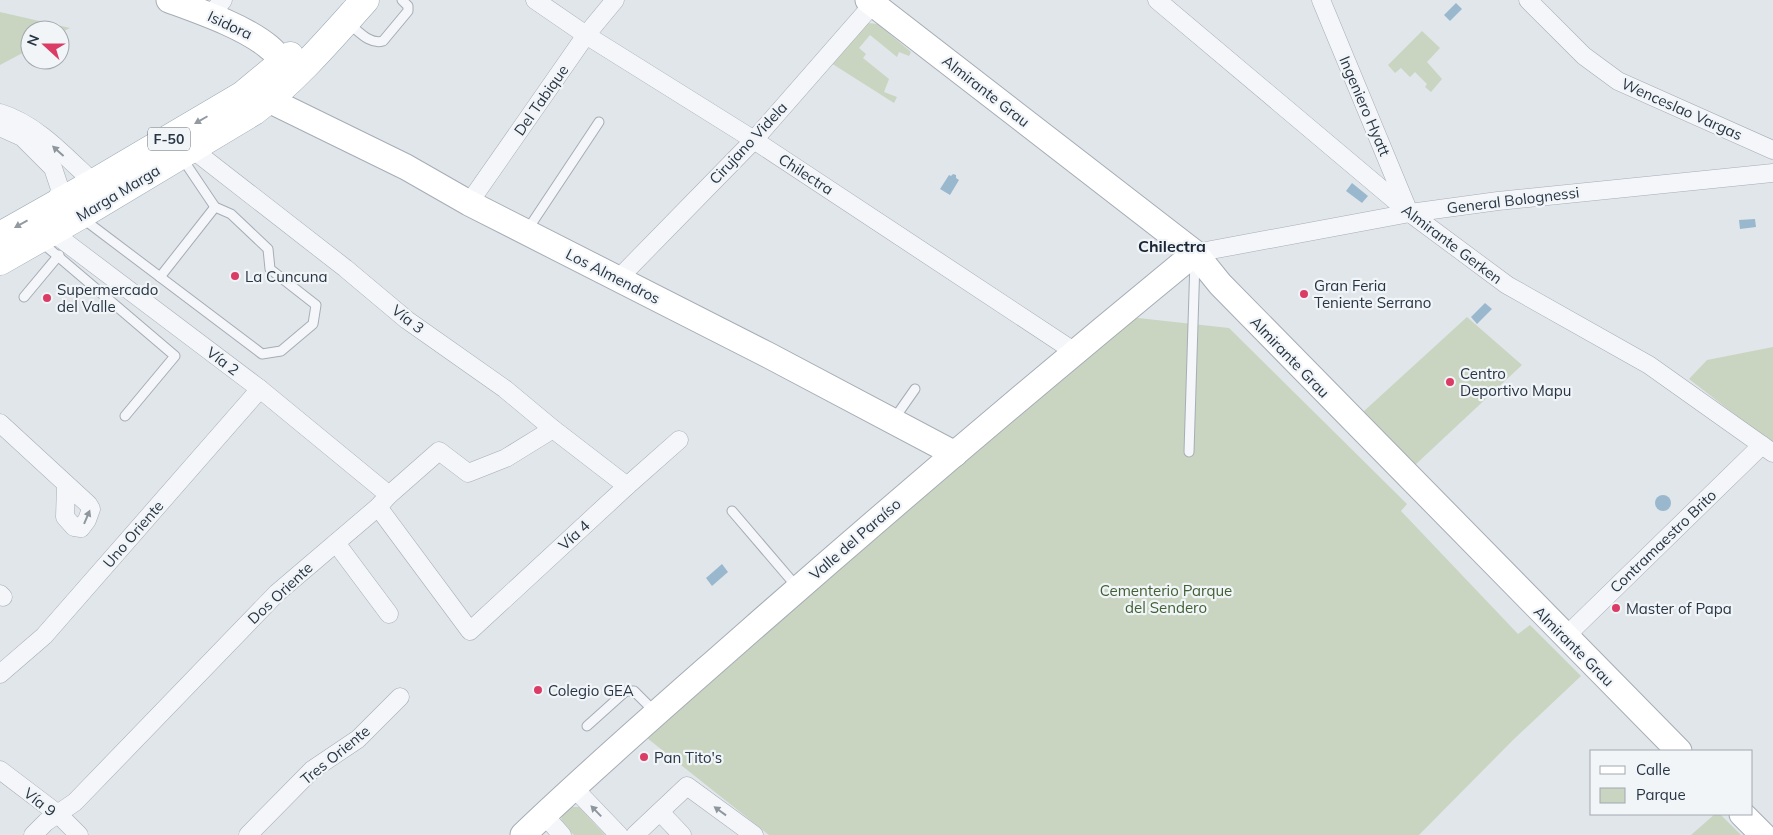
<svg xmlns="http://www.w3.org/2000/svg" width="1773" height="835" viewBox="0 0 1773 835" font-family="Mulish,sans-serif">
<rect width="100%" height="100%" fill="#e1e6eb"/>
<g fill="#c9d5c1">
<polygon points="0,12 70,28 60,33 60,30 30,30 30,49 0,65"/>
<polygon points="868,23 878,24 911,52 909,56 899,52 897,57 870,35 859,48 866,54 863,58 889,79 884,92 897,97 894,103 831,63"/>
<polygon points="1422,31 1440,48 1427,62 1442,79 1431,92 1425,87 1427,84 1415,72 1410,77 1401,68 1395,73 1388,65"/>
<polygon points="1129,317 1229,328 1407,504 1401,511 1518,634 1530,625 1581,676 1513,740 1419,835 769,835 647,738"/>
<polygon points="1467,317 1522,365 1415,465 1363,412"/>
<polygon points="1773,347 1773,444 1689,379 1707,360"/>
<polygon points="569,807 579,807 605,835 574,835 561,823 562,813"/>
<polygon points="1715,814 1720,814 1741,835 1691,835"/>
</g>
<g fill="#99b8ce">
<polygon points="1456,3 1462,9 1450,21 1444,15"/>
<polygon points="953,174 956,175 956,178 959,180 950,195 940,189 949,175 951,176"/>
<polygon points="1352,183 1368,196 1362,203 1346,191"/>
<polygon points="1755,219 1756,227 1740,229 1739,220"/>
<polygon points="1485,303 1492,309 1477,324 1471,317"/>
<circle cx="1663" cy="503" r="8"/>
<polygon points="722,564 728,572 712,586 706,578"/>
</g>
<g fill="none" stroke-linecap="round" stroke-linejoin="round">
<g stroke="#a6adb6" stroke-width="11">
<g id="lane">
<path d="M348,23c10,7 21,22 35,18l25,-30v-5l-6,-6"/>
<polyline points="82,218 262,354 281,351 313,324 316,305 270,269 268,249 231,214 215,207 182,158"/>
<polyline points="526,232 599,122"/>
<polyline points="40,241 175,356 125,416"/>
<polyline points="160,277 215,207"/>
<polyline points="24,297 59,255"/>
<polyline points="894,419 915,389"/>
<polyline points="1189,452 1195,260"/>
<polyline points="732,511 797,587"/>
<polyline points="587,726 626,691 634,691 655,712"/>
</g>
</g>
<g stroke="#a6adb6" stroke-width="19">
<g id="street">
<polyline points="535,0 586,35 754,140 1075,352"/>
<polyline points="1157,0 1410,213 1507,285 1649,365 1773,453"/>
<polyline points="1321,0 1408,210"/>
<polyline points="1528,0 1584,56 1618,81 1773,150"/>
<polyline points="210,15 223,0"/>
<path d="M0,113c37,11 67,45 94,70l-1,9"/>
<polyline points="0,127 22,137 53,168 60,189 56,205"/>
<polyline points="192,149 345,268 407,320 505,389 553,429 627,486"/>
<polyline points="469,203 586,35 615,0"/>
<polyline points="52,232 260,389 389,495"/>
<polyline points="1195,253 1410,213 1498,201 1773,173"/>
<polyline points="619,278 754,140 873,4"/>
<polyline points="0,423 88,504 91,509 87,520 81,528 74,527 65,517 66,485"/>
<polyline points="378,507 470,631 627,486 679,440"/>
<polyline points="336,543 389,614"/>
<polyline points="0,594 3,597"/>
<polyline points="1565,637 1762,445"/>
<polyline points="0,674 44,636 260,389"/>
<polyline points="0,770 58,814 79,835"/>
<polyline points="573,787 619,835"/>
<polyline points="660,812 682,835"/>
<polyline points="544,815 562,835"/>
<polyline points="33,835 46,822 75,802 277,593 378,507 389,495 439,451 468,473 506,458 553,429"/>
<polyline points="248,835 312,770 358,739 400,697"/>
<polyline points="635,835 687,786 754,835"/>
</g>
</g>
<g stroke="#a6adb6" stroke-width="27">
<g id="secondary">
<path d="M169,0c30,11 77,27 101,48 5,4 9,10 13,15"/>
<polyline points="868,0 1195,253 1220,284 1679,751"/>
<polyline points="269,100 406,167 469,203 768,355 955,454"/>
<polyline points="1742,814 1763,835"/>
<path d="M523,835c74,-71 152,-138 229,-206 146,-128 293,-253 443,-376"/>
</g>
</g>
<g stroke="#9facb8" stroke-width="29">
<g id="primary">
<polyline points="0,236 94,183 243,95 290,56"/>
<path d="M0,261l79,-45 175,-105c42,-32 76,-72 111,-111"/>
</g>
</g>
<use href="#lane" stroke="#f4f6f9" stroke-width="9"/>
<use href="#street" stroke="#f4f6f9" stroke-width="18"/>
<use href="#secondary" stroke="#fff" stroke-width="25"/>
<use href="#primary" stroke="#fff" stroke-width="28"/>
</g>
<defs><path id="oneway-solid" d="M-6-.8H1V-3.2L6.5 0L1 3.2V.8H-6Z" transform="scale(1.25)"/></defs>
<g fill="#949aa2">
<use href="#oneway-solid" transform="translate(201 120) rotate(150)"/>
<use href="#oneway-solid" transform="translate(21 224) rotate(151)"/>
</g>
<g fill="#8e969e">
<use href="#oneway-solid" transform="translate(58 151) rotate(-138)"/>
<use href="#oneway-solid" transform="translate(87 517) rotate(-67)"/>
<use href="#oneway-solid" transform="translate(596 811) rotate(-134)"/>
<use href="#oneway-solid" transform="translate(720 811) rotate(-144)"/>
</g>
<g fill="#da3c65" stroke="#f1f5f8" stroke-width="2">
<circle cx="235" cy="276" r="5"/>
<circle cx="1304" cy="294" r="5"/>
<circle cx="47" cy="298" r="5"/>
<circle cx="1450" cy="382" r="5"/>
<circle cx="1616" cy="608" r="5"/>
<circle cx="538" cy="690" r="5"/>
<circle cx="644" cy="757" r="5"/>
</g>
<g text-anchor="middle" dominant-baseline="central" stroke-width="4.5" stroke-linejoin="round" paint-order="stroke">
<rect fill="#f1f5f8" stroke="#646f7a" stroke-width="1" x="148" y="127.5" width="42" height="23" rx="4"/>
<g font-size="14" font-weight="bold" fill="#283544">
<text x="169" y="139">F-50</text>
</g>
<g font-size="15" fill="#283544" stroke="#f1f5f8">
<text transform="translate(230 25) rotate(25)">Isidora</text>
<text transform="translate(986 91) rotate(38)">Almirante Grau</text>
<text transform="translate(541 100) rotate(-55)">Del Tabique</text>
<text transform="translate(1365 106) rotate(67)">Ingeniero Hyatt</text>
<text transform="translate(1682 109) rotate(24)">Wenceslao Vargas</text>
<text transform="translate(748 143) rotate(-47)">Cirujano Videla</text>
<text transform="translate(806 174) rotate(33)">Chilectra</text>
<text transform="translate(118 193) rotate(-31)">Marga Marga</text>
<text transform="translate(1513 200) rotate(-7)">General Bolognessi</text>
<text transform="translate(1452 244) rotate(37)">Almirante Gerken</text>
<text transform="translate(613 276) rotate(27)">Los Almendros</text>
<text transform="translate(408 319) rotate(38)">Vía 3</text>
<text transform="translate(1290 357) rotate(46)">Almirante Grau</text>
<text transform="translate(223 361) rotate(37)">Vía 2</text>
<text transform="translate(133 534) rotate(-49)">Uno Oriente</text>
<text transform="translate(574 535) rotate(-43)">Vía 4</text>
<text transform="translate(855 539) rotate(-41)">Valle del Paraíso</text>
<text transform="translate(1663 541) rotate(-44)">Contramaestro Brito</text>
<text transform="translate(280 593) rotate(-43)">Dos Oriente</text>
<text transform="translate(1574 646) rotate(45)">Almirante Grau</text>
<text transform="translate(335 755) rotate(-39)">Tres Oriente</text>
<text transform="translate(40 802) rotate(38)">Vía 9</text>
</g>
<g font-size="15" fill="#283544" stroke="#f1f5f8" text-anchor="start">
<text x="245" y="276">La Cuncuna</text>
<text x="1314" y="285">Gran Feria<tspan x="1314" dy="17">Teniente Serrano</tspan></text>
<text x="57" y="289">Supermercado<tspan x="57" dy="17">del Valle</tspan></text>
<text x="1460" y="373">Centro<tspan x="1460" dy="17">Deportivo Mapu</tspan></text>
<text x="1626" y="608">Master of Papa</text>
<text x="548" y="690">Colegio GEA</text>
<text x="654" y="757">Pan Tito's</text>
</g>
<g font-size="15" fill="#416134" stroke="#f1f5f8">
<text x="1166" y="590">Cementerio Parque<tspan x="1166" dy="17">del Sendero</tspan></text>
</g>
<g font-size="16" font-weight="bold" fill="#1a2635" stroke="#f1f5f8">
<text x="1172" y="246">Chilectra</text>
</g>
</g>
<rect x="1590" y="750" width="162" height="65" fill="#f1f5f8" stroke="#a1a8b0"/>
<rect x="1600" y="766" width="25" height="8" fill="#ffffff" stroke="#a1a8b0"/>
<text x="1636" y="775" font-size="15" fill="#283544">Calle</text>
<rect x="1600" y="788" width="25" height="15" fill="#c9d5c1" stroke="#a1a8b0"/>
<text x="1636" y="800" font-size="15" fill="#283544">Parque</text>
<g transform="translate(45 45) rotate(291)"><circle r="24" fill="#f1f5f8" stroke="#a1a8b0"/>
<path d="M0-4L9 19L0 12L-9 19Z" fill="#da3c65"/>
<text y="-8" font-size="14" font-weight="bold" text-anchor="middle" fill="#283544">N</text>
</g>
</svg>
